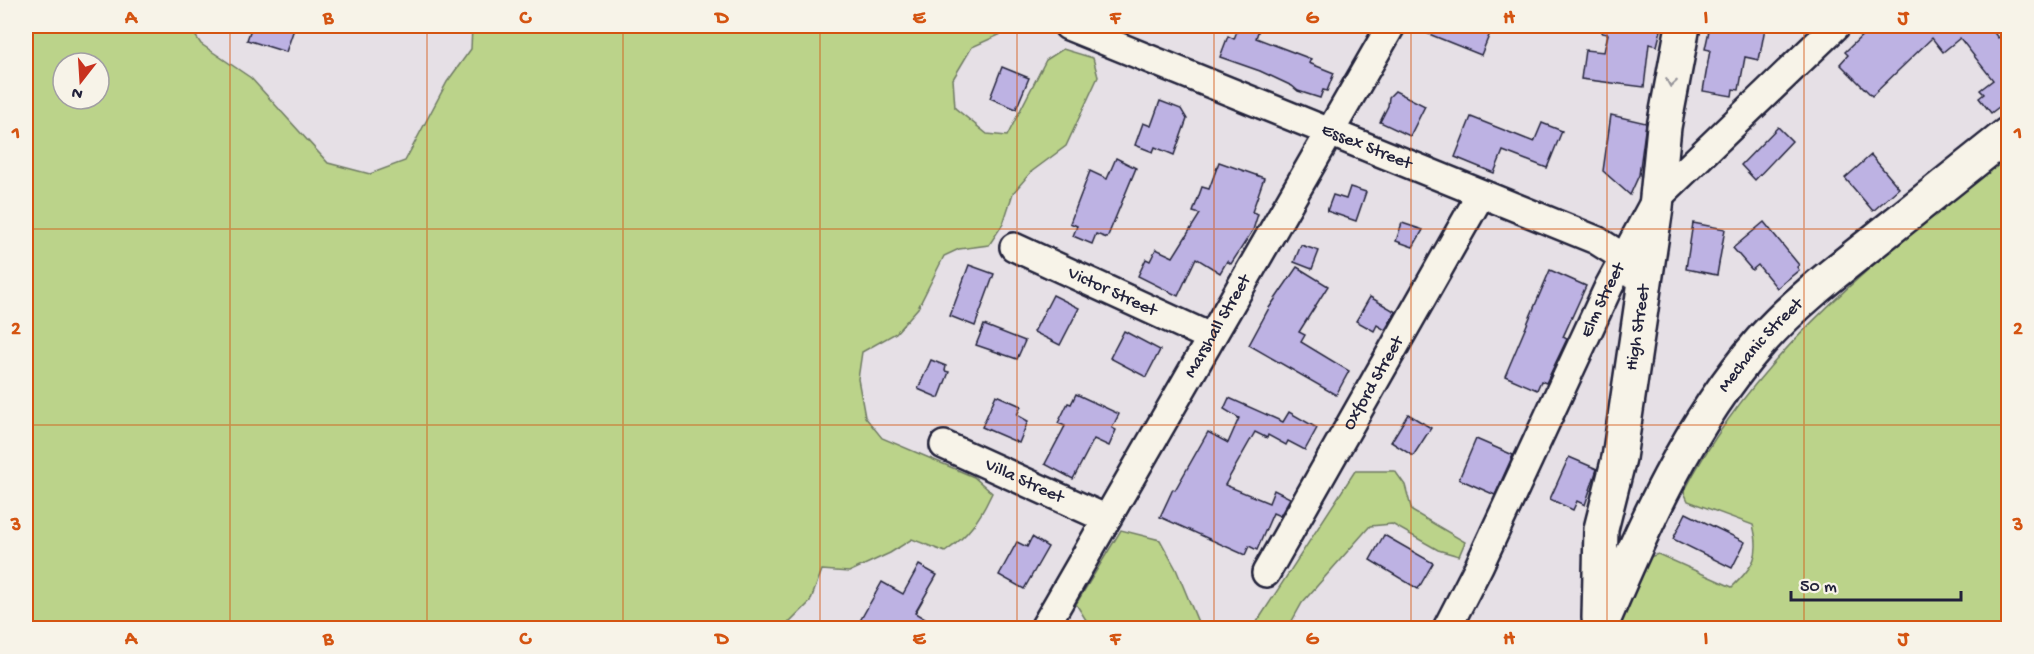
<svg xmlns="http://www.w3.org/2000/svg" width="2034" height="654" viewBox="0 0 2034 654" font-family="'Gochi Hand',sans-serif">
<rect width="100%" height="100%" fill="#e6e0e6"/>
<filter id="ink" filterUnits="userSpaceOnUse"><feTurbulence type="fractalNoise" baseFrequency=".0167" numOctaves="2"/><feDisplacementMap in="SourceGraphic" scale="12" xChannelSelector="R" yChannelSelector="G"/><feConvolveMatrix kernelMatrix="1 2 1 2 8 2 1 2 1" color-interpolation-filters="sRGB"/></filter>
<g filter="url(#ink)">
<g fill="#bbd38a" stroke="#6e7a62" stroke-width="1.5" fill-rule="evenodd">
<path d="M26,26h163l12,18 50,34 77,85 42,11 35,-13 42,-79 24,-33 1,-23h547l-47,21 -19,32 2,29 32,26 20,2 39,-76 17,-11 30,9 5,19 -32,69 -35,26 -18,21 -10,31 -14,21 -30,4 -15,7 -26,52 -22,25 -34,19 -4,27 7,38 17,21 92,39 18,16c-12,26 -24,43 -47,59l-33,-13 -22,14 -41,19 -27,-2 -12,32 -20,20 -22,6h-742zM63,63h36v36h-36z"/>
<path d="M2008,153v475h-391l30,-70 11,-4 74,33c22,-21 29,-32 21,-62l-65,-24 -4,-9c72,-142 204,-240 324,-339z"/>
<polygon points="1355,471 1395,471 1405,485 1412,511 1465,542 1459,556 1438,550 1392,524 1370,526 1302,603 1288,628 1091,628 1076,604 1121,530 1160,540 1176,569 1198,622 1226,628 1255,625"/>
</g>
<g fill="#bdb2e3" stroke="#22223b" stroke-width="1.5">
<polygon points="252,26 295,26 286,52 247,40"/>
<polygon points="1239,26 1260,26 1256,38 1311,59 1309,63 1334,73 1327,91 1323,90 1320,98 1298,91 1292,86 1260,71 1220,57 1228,36 1234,39"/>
<polygon points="1409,26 1493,26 1481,55"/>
<polygon points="1603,26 1662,26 1657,46 1649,44 1644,87 1581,79 1585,50 1604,52 1608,34 1602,33"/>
<polygon points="1710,26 1751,26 1765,28 1759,60 1745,57 1739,90 1733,89 1732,96 1703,91 1710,50 1705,49"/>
<polygon points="1872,26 1989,26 1998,38 2008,29 2008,100 1991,113 1979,98 1984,94 1980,90 1993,80 1960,38 1943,52 1932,38 1872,96 1840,64 1848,55 1845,52"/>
<polygon points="1002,67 1029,78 1016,109 990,98"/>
<polygon points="1395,91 1425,106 1410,136 1380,122 1388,106 1389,97"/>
<polygon points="1160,101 1181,109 1187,119 1174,155 1155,147 1153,152 1135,145 1143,123 1151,126"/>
<polygon points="1611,115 1646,123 1639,175 1630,195 1603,171"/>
<polygon points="1471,117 1534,142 1542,123 1562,131 1547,168 1503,151 1494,173 1455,157"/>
<polygon points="1778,127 1792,141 1755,180 1741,165"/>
<polygon points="1871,155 1899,188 1873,211 1845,178"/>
<polygon points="1116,158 1136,168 1107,238 1096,234 1092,244 1073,236 1077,226 1070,223 1090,171 1107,179"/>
<polygon points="1219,162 1264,178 1252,212 1258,214 1253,230 1231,264 1227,261 1220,273 1196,258 1178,296 1138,276 1146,259 1150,261 1156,249 1173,257 1200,214 1193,212 1202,187 1209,189"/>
<polygon points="1350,187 1366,192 1356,221 1327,211 1333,195 1346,199"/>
<polygon points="1764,222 1799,265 1797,267 1799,270 1777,288 1758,265 1752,270 1733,248"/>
<polygon points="1402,223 1423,230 1413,247 1396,241"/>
<polygon points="1693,223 1725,229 1717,275 1686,269"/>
<polygon points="1301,245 1319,251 1312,269 1294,262"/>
<polygon points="969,265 994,274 975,326 950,316"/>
<polygon points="1297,267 1328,286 1299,332 1305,335 1301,342 1349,371 1336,395 1249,345 1269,308"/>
<polygon points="1550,270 1586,286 1563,337 1567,339 1546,383 1541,381 1537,390 1505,376"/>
<polygon points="1053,295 1079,308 1060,345 1034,332"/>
<polygon points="1370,297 1396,312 1385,330 1377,325 1374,331 1356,321"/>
<polygon points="984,325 1025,341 1017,359 976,345"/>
<polygon points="1124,331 1160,350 1146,377 1110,358"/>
<polygon points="931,360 946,366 945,371 949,372 939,398 918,389"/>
<polygon points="1076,394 1119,414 1112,428 1116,430 1109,446 1094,439 1073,479 1045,464 1065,426 1058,423 1068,403 1071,404"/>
<polygon points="996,395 1021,406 1017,415 1028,421 1019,443 982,427"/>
<polygon points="1229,398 1283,422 1289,412 1317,428 1305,450 1288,441 1286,445 1268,435 1267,438 1255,432 1225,485 1269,503 1274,490 1290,498 1280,516 1273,513 1257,550 1249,546 1245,555 1160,517 1173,489 1175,490 1208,432 1228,443 1239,418 1224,409"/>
<polygon points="1408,414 1431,428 1413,456 1391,442"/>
<polygon points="1476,439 1513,455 1495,495 1459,479"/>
<polygon points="1569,457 1597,469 1585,505 1577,501 1573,510 1550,499"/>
<polygon points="1686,513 1745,542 1732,568 1673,539"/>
<polygon points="1384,535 1433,563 1418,589 1370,560"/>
<polygon points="1032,537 1048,547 1024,589 999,575 1017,542 1027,547"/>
<polygon points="919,565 937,575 915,613 940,628 856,628 882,582 903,594"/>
</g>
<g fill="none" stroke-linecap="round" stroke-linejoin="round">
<g stroke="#22223b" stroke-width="32">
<g id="minor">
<path id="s1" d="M1068,26l528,214 19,12 17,21"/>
<path id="s2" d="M1014,247l196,90"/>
<path id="s3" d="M944,445l161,73"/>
<path id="s4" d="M1266,573l215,-379"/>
<path id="s5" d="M1044,628l347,-602"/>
<path id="s6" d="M1447,628l32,-62 130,-280 47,-87 180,-173"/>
</g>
</g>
<g stroke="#22223b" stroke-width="38">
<g id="major">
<path id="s7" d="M1599,618l2,-89 18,-71 37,-251 8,-80 19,-101"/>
<path id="s8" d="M1600,628c44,-102 87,-202 161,-287 33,-37 74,-69 112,-99 45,-36 90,-72 135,-108"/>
</g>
</g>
<use href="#minor" stroke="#f7f3e8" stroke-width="27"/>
<use href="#major" stroke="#f7f3e8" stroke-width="33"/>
</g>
<defs><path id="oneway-chevron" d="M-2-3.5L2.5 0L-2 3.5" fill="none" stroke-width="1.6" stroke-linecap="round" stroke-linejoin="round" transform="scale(1.5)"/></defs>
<use stroke="#97959a" href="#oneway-chevron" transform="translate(1671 83) rotate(99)"/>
</g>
<path fill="none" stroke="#d45411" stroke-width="1.5" stroke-opacity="0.55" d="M230,26v602M427,26v602M623,26v602M820,26v602M1017,26v602M1214,26v602M1411,26v602M1607,26v602M1804,26v602M26,229h1982M26,425h1982"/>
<g text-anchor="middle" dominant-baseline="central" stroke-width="4.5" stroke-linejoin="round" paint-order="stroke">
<g font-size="18" fill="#22223b" stroke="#f7f3e8">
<text stroke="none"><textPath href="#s1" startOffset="322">Essex Street</textPath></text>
<text stroke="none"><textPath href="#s2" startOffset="108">Victor Street</textPath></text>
<text stroke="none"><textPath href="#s6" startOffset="363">Elm Street</textPath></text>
<text stroke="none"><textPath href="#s5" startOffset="348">Marshall Street</textPath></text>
<text stroke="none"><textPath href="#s7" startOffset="294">High Street</textPath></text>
<text stroke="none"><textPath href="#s8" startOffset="327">Mechanic Street</textPath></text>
<text stroke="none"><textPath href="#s4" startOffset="218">Oxford Street</textPath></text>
<text stroke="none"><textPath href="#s3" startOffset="88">Villa Street</textPath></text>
</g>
</g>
<rect width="2034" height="654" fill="none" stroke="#f7f3e8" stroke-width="66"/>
<g transform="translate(81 81) rotate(197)"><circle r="28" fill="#f7f3e8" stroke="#a29fa3" stroke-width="1.5"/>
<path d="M0-4.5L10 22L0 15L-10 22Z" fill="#c8321e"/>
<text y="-9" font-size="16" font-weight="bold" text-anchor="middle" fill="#22223b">N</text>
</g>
<path d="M1791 591v9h170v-9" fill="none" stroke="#22223b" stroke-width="3"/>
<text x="1800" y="591" font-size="18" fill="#22223b" stroke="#f7f3e8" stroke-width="4.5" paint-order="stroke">50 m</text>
<rect x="33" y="33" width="1968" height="588" fill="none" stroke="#d45411" stroke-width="2"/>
<g font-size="20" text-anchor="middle" font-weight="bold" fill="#d45411">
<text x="131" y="23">A</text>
<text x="328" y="23">B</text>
<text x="525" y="23">C</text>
<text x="722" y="23">D</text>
<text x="919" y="23">E</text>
<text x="1115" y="23">F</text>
<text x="1312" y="23">G</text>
<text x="1509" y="23">H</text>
<text x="1706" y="23">I</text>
<text x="1903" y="23">J</text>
<text x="16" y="138">1</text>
<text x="2018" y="138">1</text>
<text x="16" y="334">2</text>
<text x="2018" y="334">2</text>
<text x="16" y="530">3</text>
<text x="2018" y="530">3</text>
<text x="131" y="644">A</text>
<text x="328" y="644">B</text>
<text x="525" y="644">C</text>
<text x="722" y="644">D</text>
<text x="919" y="644">E</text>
<text x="1115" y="644">F</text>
<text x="1312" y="644">G</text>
<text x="1509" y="644">H</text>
<text x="1706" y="644">I</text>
<text x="1903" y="644">J</text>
</g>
</svg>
